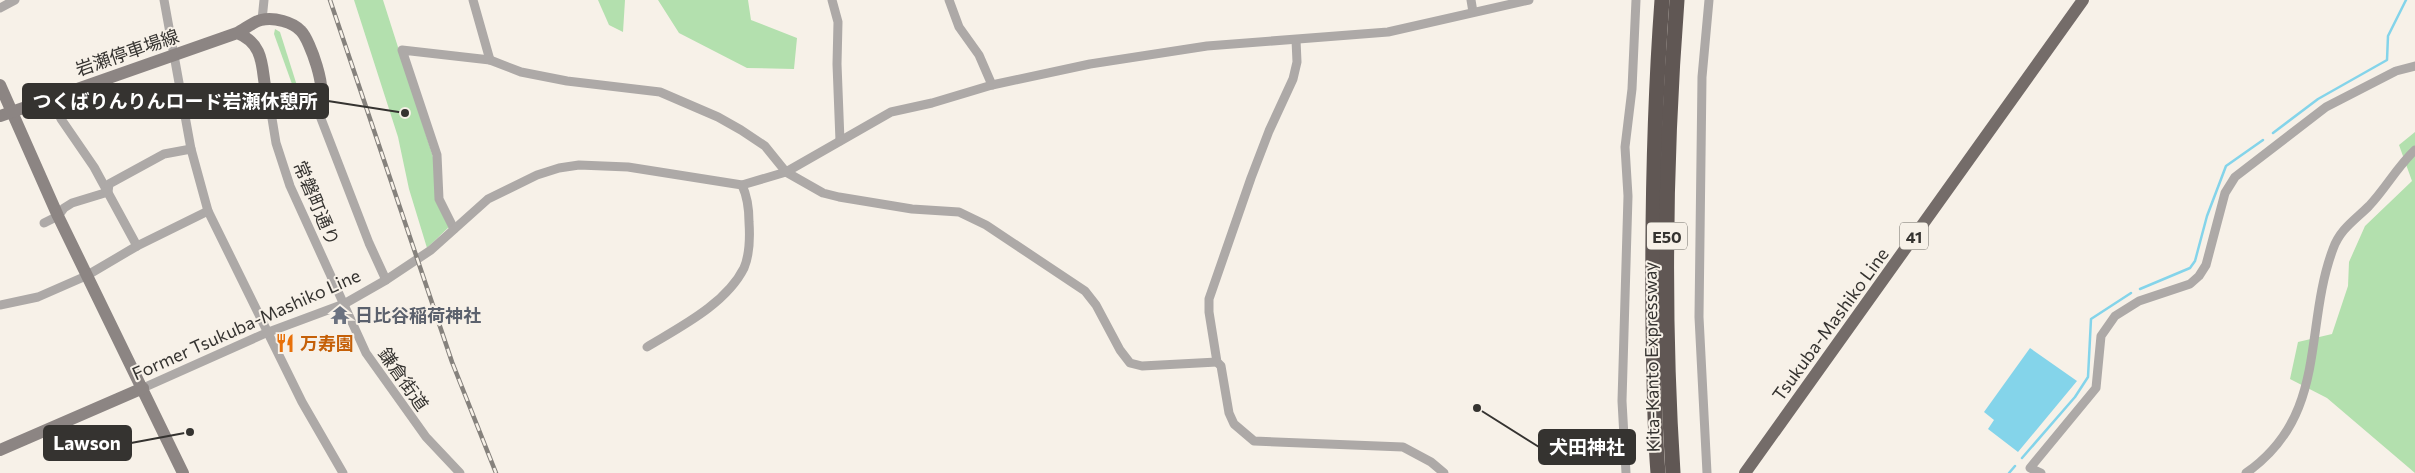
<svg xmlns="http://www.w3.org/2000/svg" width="2415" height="473" viewBox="0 0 2415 473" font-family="Commissioner,'Noto Sans JP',sans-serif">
<rect width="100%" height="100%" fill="#f7f1e8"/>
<g fill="#b3e0ae">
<polygon points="354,0 383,0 433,157 449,227 427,248 409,189 398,137"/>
<polygon points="598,0 625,0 623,32 609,25"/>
<polygon points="658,0 748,0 751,20 797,38 794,69 747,68 679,33"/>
<polygon points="275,29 280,32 299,92 297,98 274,34"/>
<polygon points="2415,132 2415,473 2327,398 2290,379 2298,342 2332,334 2348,286 2349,262 2365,226 2412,181 2399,145"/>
</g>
<polygon fill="#84d4ea" points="2030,348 2077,381 2018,452 1988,429 1994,420 1984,412"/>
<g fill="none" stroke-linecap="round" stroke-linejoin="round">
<g stroke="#84d4ea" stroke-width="2.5">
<polyline points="2273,133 2318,99 2387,60 2388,36 2406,0"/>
<polyline points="2140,289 2190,268 2195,261 2207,216 2226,166 2263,140"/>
<polyline points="2022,458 2075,397 2088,377 2091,319 2131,293"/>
<polyline points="2009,473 2015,466"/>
</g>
<g stroke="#ada9a7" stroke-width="9">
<polyline points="164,0 191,149 208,211 302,402 343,473"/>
<polyline points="473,0 490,60"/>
<polyline points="832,0 838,22 837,64 840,141"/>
<polyline points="949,0 959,27 979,55 992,85"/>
<polyline points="1471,0 1473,12"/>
<polyline points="0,8 15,0"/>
<polyline points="262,20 264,0"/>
<polyline points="1296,40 1297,62 1293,79 1269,131 1251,178 1209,299 1209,312 1217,362 1221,366 1229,413 1234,424 1254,441 1403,447 1431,462 1444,473"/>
<polyline points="51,97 61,119 94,167 137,246"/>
<polyline points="269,100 276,143 290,186 366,353 426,437 460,473"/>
<polyline points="315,103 369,243 386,280"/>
<polyline points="44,223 58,216 64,208 72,203 108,192 109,184 164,154 191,149"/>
<polyline points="454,229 439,199 437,155 402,50 490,60 521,72 567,81 660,92 718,117 741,130 765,146 786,172 823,193 839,197 912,209 959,212 986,225 1085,291 1096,305 1120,350 1130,363 1142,366 1217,362"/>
<polyline points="0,305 38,297 86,276 137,246 208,211"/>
<path d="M647,347c33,-20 79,-43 97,-79 6,-14 6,-31 5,-46 0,-13 -1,-24 -7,-37"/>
<polyline points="143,388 266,333 344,304 386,280 431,250 488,199 537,175 559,168 579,165 628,167 742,185 786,172 891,112 932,103 992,85 1090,64 1207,46 1388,32 1529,0"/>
<polyline points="1626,473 1622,401 1628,196 1625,147 1632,89 1636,0"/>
<polyline points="1707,473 1699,317 1702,77 1709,0"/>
<polyline points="2041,473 2030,468 2096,388 2101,336 2115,316 2139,301 2190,284 2199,276 2206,265 2225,193 2235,177 2326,107 2396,71 2415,66"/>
<path d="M2246,473c83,-58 57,-144 87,-224 7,-20 22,-29 36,-43 17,-18 28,-39 46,-56"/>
</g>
<g stroke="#8c8583" stroke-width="12">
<polyline points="0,85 58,216 183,473"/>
<path d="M0,116l237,-83c8,-4 16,-11 24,-13 13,-3 32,2 40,11 9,9 27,61 18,69 -8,7 -26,7 -37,10 -32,-12 -3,-61 -45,-77"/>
<polyline points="0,450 143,388"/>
</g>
<polyline stroke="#746c69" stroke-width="12" points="1745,473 2083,0"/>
<g stroke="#605754" stroke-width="15">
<path d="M1658,473c-4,-49 -4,-98 -5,-148 -1,-108 1,-217 9,-325"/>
<path d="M1673,473c-10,-157 -8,-316 4,-473"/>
</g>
<g stroke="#86827d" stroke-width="4.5">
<polyline id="rail" points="330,0 452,362 496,473"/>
</g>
<use href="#rail" stroke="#f7f1e8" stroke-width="2.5" stroke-dasharray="8" stroke-linecap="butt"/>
</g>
<defs>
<g id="temple-bare" transform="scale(1.5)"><path d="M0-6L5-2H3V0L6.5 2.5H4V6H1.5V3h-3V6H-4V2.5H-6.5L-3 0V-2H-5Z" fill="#6b7280" stroke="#f7f1e8" stroke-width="2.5" paint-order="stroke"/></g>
<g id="restaurant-bare" transform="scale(1.5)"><path d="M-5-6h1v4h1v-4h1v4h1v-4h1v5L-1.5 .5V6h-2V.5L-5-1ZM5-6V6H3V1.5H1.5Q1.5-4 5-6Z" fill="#e8710a" stroke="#f7f1e8" stroke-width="2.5" paint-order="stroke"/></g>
</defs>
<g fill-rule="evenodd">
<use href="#temple-bare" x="340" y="315"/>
<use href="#restaurant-bare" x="285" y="343"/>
</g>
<g text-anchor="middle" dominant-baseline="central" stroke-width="4" stroke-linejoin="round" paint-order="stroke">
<g fill="#f7f1e8" stroke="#6f6c67" stroke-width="1">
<rect x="1647" y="222.5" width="40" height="27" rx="4"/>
<rect x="1900" y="222.5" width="28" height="27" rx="4"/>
</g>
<g font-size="16" font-weight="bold" fill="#353330">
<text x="1667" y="236">E50</text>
<text x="1914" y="236">41</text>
</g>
<g font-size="18" fill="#353330" stroke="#f7f1e8">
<text transform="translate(127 52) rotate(-19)">岩瀬停車場線</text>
<text transform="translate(317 203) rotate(67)">常磐町通り</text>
<text transform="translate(246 324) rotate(-24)">Former Tsukuba-Mashiko Line</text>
<text transform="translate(1830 324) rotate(-54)">Tsukuba-Mashiko Line</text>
<text transform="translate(1651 357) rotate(-91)">Kita-Kanto Expressway</text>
<text transform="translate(404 379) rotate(55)">鎌倉街道</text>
</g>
<g font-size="18" font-weight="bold" fill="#5b616d" stroke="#f7f1e8" text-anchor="start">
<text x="355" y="315">日比谷稲荷神社</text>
</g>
<g font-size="18" font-weight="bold" fill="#c56008" stroke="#f7f1e8" text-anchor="start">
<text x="300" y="343">万寿園</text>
</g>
</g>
<path fill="none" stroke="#353330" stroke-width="2" d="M405 113L328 101M190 432L131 443M1477 408L1539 447"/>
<g fill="#353330" stroke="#f7f1e8" stroke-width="2">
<circle cx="405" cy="113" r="5"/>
<circle cx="190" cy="432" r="5"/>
<circle cx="1477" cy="408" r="5"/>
</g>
<g fill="#353330" stroke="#353330" stroke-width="2">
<rect x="23" y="84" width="305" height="34" rx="5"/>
<rect x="44" y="426" width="87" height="34" rx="5"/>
<rect x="1539" y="430" width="96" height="34" rx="5"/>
</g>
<g font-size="19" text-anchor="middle" font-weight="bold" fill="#fff">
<text x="175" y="108">つくばりんりんロード岩瀬休憩所</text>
<text x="87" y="450">Lawson</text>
<text x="1587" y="454">犬田神社</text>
</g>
</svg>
